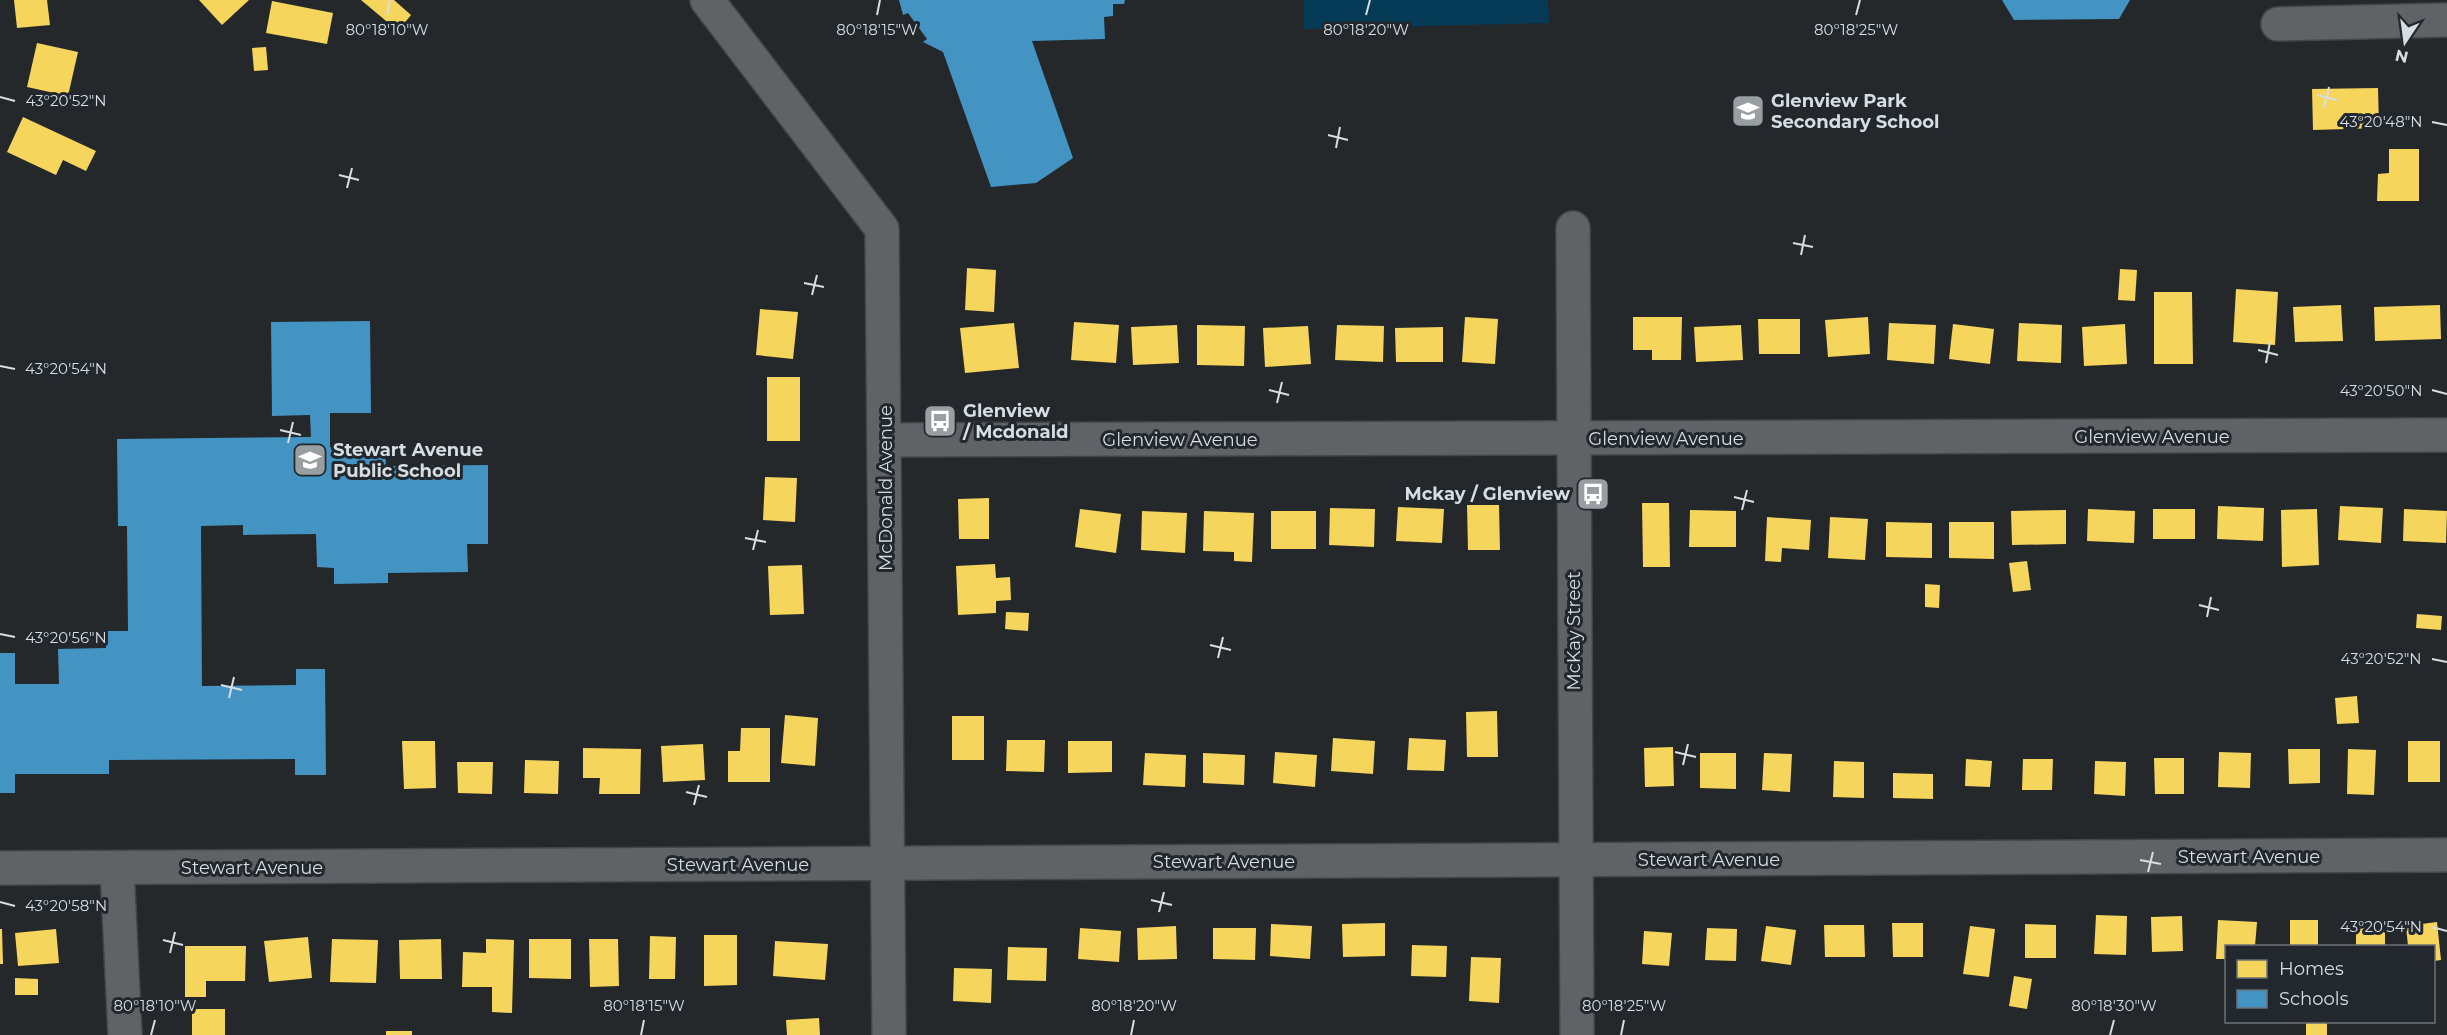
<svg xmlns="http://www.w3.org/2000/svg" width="2447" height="1035" viewBox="0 0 2447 1035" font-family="Montserrat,sans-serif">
<rect width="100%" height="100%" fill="#25282a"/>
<polygon fill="#053b57" points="1304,0 1548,0 1549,23 1304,29"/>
<g fill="#f6d55c">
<polygon points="14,0 47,0 50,25 17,28"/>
<polygon points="199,0 249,0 222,25"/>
<polygon points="361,0 394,0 411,15 398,31"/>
<polygon points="272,1 333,13 327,44 266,33"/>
<polygon points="37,43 78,52 68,96 27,87"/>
<polygon points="266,47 268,70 254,71 252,48"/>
<polygon points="2378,88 2379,128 2313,130 2312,89"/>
<polygon points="23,117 96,151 86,171 63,160 56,175 7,152"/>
<polygon points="2389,149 2419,149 2419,201 2377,201 2378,174 2389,173"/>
<polygon points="967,268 996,270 994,312 965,310"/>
<polygon points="2120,269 2137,270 2135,301 2118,300"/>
<polygon points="2236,289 2278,292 2275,345 2233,342"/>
<polygon points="2154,292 2192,292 2193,364 2154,364"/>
<polygon points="2341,305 2343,341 2295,342 2293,307"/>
<polygon points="2440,305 2441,339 2375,341 2374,307"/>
<polygon points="760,309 798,312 793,359 756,355"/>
<polygon points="1465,317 1498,319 1495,364 1462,362"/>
<polygon points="1633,317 1682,317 1681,360 1652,360 1652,350 1633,350"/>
<polygon points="1868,317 1870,354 1828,357 1825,320"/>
<polygon points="1758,319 1800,319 1800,354 1759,354"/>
<polygon points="1074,322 1119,325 1116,363 1071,360"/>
<polygon points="1014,323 1019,368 965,373 960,328"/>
<polygon points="1889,323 1936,325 1934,364 1887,360"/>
<polygon points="2019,323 2062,325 2061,363 2017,361"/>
<polygon points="1953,324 1994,329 1990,364 1949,359"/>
<polygon points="2125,324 2127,364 2084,366 2082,327"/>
<polygon points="1177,325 1179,363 1133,365 1131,327"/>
<polygon points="1197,325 1245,326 1244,366 1197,365"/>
<polygon points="1337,325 1384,326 1383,362 1335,360"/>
<polygon points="1741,325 1743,360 1696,362 1694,327"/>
<polygon points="1308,326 1311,364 1265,367 1263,328"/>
<polygon points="1443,327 1443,362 1396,362 1395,328"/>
<rect x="767" y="377" width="33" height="64"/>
<polygon points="765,477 797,478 795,522 763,520"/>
<polygon points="989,498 989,539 959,539 958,499"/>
<polygon points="1642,503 1669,503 1670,567 1643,567"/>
<polygon points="1467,505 1499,505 1500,550 1468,550"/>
<polygon points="2218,506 2264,508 2263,541 2217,539"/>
<polygon points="2340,506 2383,508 2381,543 2338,540"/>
<polygon points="1398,507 1444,509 1442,543 1396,541"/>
<polygon points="1330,508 1375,509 1374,547 1329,545"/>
<polygon points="1080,509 1121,514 1116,553 1075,547"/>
<polygon points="2088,509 2135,511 2134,543 2087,541"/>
<rect x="2153" y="509" width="42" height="30"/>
<polygon points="2317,509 2319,565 2282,567 2281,510"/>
<polygon points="2404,509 2447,511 2446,543 2403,541"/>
<polygon points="1690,510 1736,511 1736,547 1689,547"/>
<polygon points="2066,510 2066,544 2012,545 2011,511"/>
<polygon points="1142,511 1187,513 1185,553 1141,550"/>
<polygon points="1204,511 1254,513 1252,562 1234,561 1234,552 1203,551"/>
<rect x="1271" y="511" width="45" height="38"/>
<polygon points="1767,517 1811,520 1809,550 1782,548 1781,562 1765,561"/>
<polygon points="1830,517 1868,519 1865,560 1828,558"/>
<polygon points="1886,522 1932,523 1932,558 1886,557"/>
<polygon points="1949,522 1994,522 1994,559 1949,558"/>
<polygon points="2027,561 2031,590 2013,592 2009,563"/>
<polygon points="995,564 996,578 1010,577 1011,600 996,601 996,613 958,615 956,566"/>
<polygon points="802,565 804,614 770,615 768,566"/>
<polygon points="1925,584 1940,585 1939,608 1925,607"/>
<polygon points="1006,612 1029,613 1028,631 1005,629"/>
<polygon points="2417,614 2442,616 2441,630 2416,628"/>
<polygon points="2357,696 2359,723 2337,724 2335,698"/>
<polygon points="1497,711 1498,757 1467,757 1466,712"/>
<polygon points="785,715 818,718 815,766 781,763"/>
<rect x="952" y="716" width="32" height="44"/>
<polygon points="741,728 770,728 770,782 728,782 728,751 740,751"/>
<polygon points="1333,738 1375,741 1373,774 1331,771"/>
<polygon points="1409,738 1446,740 1444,771 1407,770"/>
<polygon points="1007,740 1045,740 1044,772 1006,771"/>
<polygon points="402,741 435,741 436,788 404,789"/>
<polygon points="1068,741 1112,741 1112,772 1068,773"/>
<rect x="2408" y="741" width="32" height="41"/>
<polygon points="703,744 705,780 663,782 661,746"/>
<polygon points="1673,747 1674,786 1645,787 1644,748"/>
<polygon points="583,748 641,749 640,794 599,794 600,778 583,778"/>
<polygon points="2288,749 2320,749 2320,783 2289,784"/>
<polygon points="2348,749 2376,750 2374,795 2347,794"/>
<polygon points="1275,752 1317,755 1315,787 1273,783"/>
<polygon points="2219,752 2251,753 2250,788 2218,787"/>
<polygon points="1145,753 1186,755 1185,787 1143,785"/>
<polygon points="1203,753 1245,755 1244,785 1203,783"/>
<polygon points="1700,753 1736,753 1736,789 1700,788"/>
<polygon points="1764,753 1792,754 1790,792 1762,790"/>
<polygon points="2154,758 2184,758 2184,794 2155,794"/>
<polygon points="1966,759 1992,761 1990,787 1965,786"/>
<polygon points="2023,759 2053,759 2052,790 2022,790"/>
<polygon points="525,760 559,761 558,794 524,793"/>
<polygon points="1834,761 1864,762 1864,798 1833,797"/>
<polygon points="2095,761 2126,762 2125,796 2094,794"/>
<polygon points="457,762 493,762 492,794 458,793"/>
<polygon points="1893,773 1933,774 1933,799 1893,798"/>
<polygon points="2096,915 2127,916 2126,955 2094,954"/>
<polygon points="2182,916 2183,951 2152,952 2151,917"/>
<polygon points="2218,920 2257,922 2255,946 2226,946 2226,959 2216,959"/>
<rect x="2290" y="920" width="28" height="26"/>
<polygon points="2437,922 2441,960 2434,961 2434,946 2408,946 2406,926"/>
<polygon points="1385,923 1385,956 1343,957 1342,924"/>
<polygon points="1892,923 1923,923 1923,957 1893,957"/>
<polygon points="1271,924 1312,926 1310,959 1270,956"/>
<polygon points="2025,924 2056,925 2056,958 2025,958"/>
<polygon points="1824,925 1864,925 1865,957 1825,957"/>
<polygon points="1176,926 1177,959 1138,960 1137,928"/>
<polygon points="1766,926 1796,930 1791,965 1761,961"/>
<polygon points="1970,926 1995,929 1989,977 1963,974"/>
<polygon points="2356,927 2385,928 2385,946 2356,946"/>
<polygon points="1080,928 1121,931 1119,962 1078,959"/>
<polygon points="1213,928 1256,928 1255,960 1213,959"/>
<polygon points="1707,928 1737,929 1736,961 1705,960"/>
<polygon points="0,929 2,929 3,964 0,964"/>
<polygon points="56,929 59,963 18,966 15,933"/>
<polygon points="1644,931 1672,933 1669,966 1642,964"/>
<polygon points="704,935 737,935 737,985 704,986"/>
<polygon points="650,936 676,937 675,979 649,979"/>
<polygon points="308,937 312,978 269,982 264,941"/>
<polygon points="332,939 378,940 376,983 330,982"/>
<polygon points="441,939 442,979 400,979 399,940"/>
<polygon points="486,939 514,940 512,1013 492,1012 492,987 462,987 463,952 486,953"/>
<polygon points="529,939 571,939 571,979 529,978"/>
<polygon points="589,939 618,939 619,986 590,987"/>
<polygon points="775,941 828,944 825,980 773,976"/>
<polygon points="1412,945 1447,946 1446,977 1411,976"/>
<polygon points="185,946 246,946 245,981 206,981 206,997 185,997"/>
<polygon points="1008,947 1047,948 1046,981 1007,980"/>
<polygon points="1471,957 1501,958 1499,1003 1469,1001"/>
<polygon points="954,968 992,969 991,1003 953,1001"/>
<polygon points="2014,976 2032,979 2027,1009 2009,1006"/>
<polygon points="15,978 38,979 38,995 15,995"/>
<rect x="192" y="1009" width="33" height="26"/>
<polygon points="819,1018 820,1035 787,1035 786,1020"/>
<rect x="2306" y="1022" width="21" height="13"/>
<rect x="386" y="1031" width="26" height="4"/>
</g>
<g fill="#4393c3">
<polygon points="899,0 1125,0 1124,4 1113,4 1113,16 1104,17 1105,39 1032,41 1073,158 1036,183 991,187 943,52 923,42 927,39 908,13 903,15"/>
<polygon points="2002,0 2130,0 2119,19 2014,20"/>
<polygon points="370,321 371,413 330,413 330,447 385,446 386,466 488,465 488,544 467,544 468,572 388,573 388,583 334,584 334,568 317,567 316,534 243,535 243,525 201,526 202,686 296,685 296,669 325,669 326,775 295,775 295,759 109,760 109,774 15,774 15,793 0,793 0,653 15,653 15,684 59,684 58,649 106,648 105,631 128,631 127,526 118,526 117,439 311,437 310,415 272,416 271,322"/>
</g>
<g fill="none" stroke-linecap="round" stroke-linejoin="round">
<g stroke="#424648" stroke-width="36">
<g id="minor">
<polyline points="707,0 882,229 889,1035"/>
<polyline points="2278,24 2447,20"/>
<polyline points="1573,228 1577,1035"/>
<polyline points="885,440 2447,435"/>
<polyline points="0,868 2447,855"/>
<polyline points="117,868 125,1035"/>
</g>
</g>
<use href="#minor" stroke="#606365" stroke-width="33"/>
</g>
<path fill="none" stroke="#d8dde0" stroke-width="2" d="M387,15l3,-15M877,15l3,-15M1366,15l4,-15M1856,15l4,-15M2317,95l20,5M0,97l15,4M2324,108l5,-21M2432,122l15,3M1328,135l20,5M1336,148l4,-21M339,175l20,5M347,188l5,-20M1793,243l20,4M1801,255l4,-20M804,283l20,4M812,295l5,-20M2258,350l20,5M2266,363l4,-21M0,366l15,3M1269,390l20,5M2432,390l15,4M1277,403l5,-21M280,430l21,5M288,443l5,-21M1734,497l20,5M1742,510l5,-20M745,538l21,4M753,550l5,-20M2199,605l20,5M2207,617l4,-20M0,634l15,3M1210,645l21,5M1218,658l5,-21M2432,659l15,3M221,685l21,5M229,698l5,-21M1675,752l21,5M1683,765l5,-21M686,792l21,5M694,805l5,-20M2140,860l21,4M2148,872l5,-20M1151,900l21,5M0,902l15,4M1159,912l5,-20M2432,927l15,4M163,940l20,5M170,953l5,-21M151,1035l4,-15M641,1035l3,-15M1131,1035l3,-15M1621,1035l3,-15M2110,1035l4,-15"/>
<defs>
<g id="school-square" transform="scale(1.725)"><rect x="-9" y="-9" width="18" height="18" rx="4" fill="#999ea0" stroke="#22282d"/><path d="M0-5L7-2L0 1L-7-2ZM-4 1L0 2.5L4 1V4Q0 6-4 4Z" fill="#fff"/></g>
<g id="bus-square" transform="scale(1.725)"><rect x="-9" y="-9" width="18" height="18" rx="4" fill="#999ea0" stroke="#22282d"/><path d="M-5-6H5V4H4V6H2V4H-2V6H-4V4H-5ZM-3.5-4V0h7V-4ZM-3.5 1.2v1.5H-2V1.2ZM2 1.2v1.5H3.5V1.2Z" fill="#fff"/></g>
</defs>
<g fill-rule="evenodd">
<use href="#school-square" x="1748" y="111"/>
<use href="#bus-square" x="940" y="421"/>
<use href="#school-square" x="310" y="460"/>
<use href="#bus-square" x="1593" y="494"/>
</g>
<g text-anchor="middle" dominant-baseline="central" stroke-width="6" stroke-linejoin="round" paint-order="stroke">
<g font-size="18" font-weight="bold" fill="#d8dde0" stroke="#22282d" text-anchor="start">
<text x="1771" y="101">Glenview Park<tspan x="1771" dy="21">Secondary School</tspan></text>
<text x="963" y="411">Glenview<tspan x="963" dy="21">/ Mcdonald</tspan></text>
<text x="333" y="450">Stewart Avenue<tspan x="333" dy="21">Public School</tspan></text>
<text x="1570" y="494" text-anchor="end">Mckay / Glenview</text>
</g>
<g font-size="18" fill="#d8dde0" stroke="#22282d">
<text x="2152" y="437">Glenview Avenue</text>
<text x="1666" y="439">Glenview Avenue</text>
<text x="1180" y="440">Glenview Avenue</text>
<text transform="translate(886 488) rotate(-90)">McDonald Avenue</text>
<text transform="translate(1574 631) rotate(-90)">McKay Street</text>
<text x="2249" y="857">Stewart Avenue</text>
<text x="1709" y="860">Stewart Avenue</text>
<text x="1224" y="862">Stewart Avenue</text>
<text x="738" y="865">Stewart Avenue</text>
<text x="252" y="868">Stewart Avenue</text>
</g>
</g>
<g font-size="15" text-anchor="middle" fill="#d8dde0" stroke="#22282d" stroke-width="6" stroke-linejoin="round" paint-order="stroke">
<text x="387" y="35">80°18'10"W</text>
<text x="1856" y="35">80°18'25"W</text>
<text x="877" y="35">80°18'15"W</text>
<text x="1366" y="35">80°18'20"W</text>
<text x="66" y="106">43°20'52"N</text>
<text x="2381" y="127">43°20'48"N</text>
<text x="66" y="374">43°20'54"N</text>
<text x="2381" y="396">43°20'50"N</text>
<text x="66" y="643">43°20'56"N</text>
<text x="2381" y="664">43°20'52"N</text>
<text x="66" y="911">43°20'58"N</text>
<text x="2381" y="932">43°20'54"N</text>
<text x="155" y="1011">80°18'10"W</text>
<text x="644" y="1011">80°18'15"W</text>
<text x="1134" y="1011">80°18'20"W</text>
<text x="1624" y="1011">80°18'25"W</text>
<text x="2114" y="1011">80°18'30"W</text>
</g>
<rect x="2225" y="945" width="210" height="78" fill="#22282d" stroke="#6b7075" stroke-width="1.5"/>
<rect x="2237" y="960" width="30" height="18" fill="#f6d55c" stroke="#6b7075" stroke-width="1.5"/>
<text x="2279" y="975" font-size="18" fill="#d8dde0">Homes</text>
<rect x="2237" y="990" width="30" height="18" fill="#4393c3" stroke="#6b7075" stroke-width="1.5"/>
<text x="2279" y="1005" font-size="18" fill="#d8dde0">Schools</text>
<g transform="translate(2405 42) rotate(193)" stroke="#22282d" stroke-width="4.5" paint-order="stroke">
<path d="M0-4.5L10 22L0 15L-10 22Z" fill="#d8dde0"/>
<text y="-9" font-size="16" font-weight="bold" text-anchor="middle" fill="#d8dde0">N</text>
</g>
</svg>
